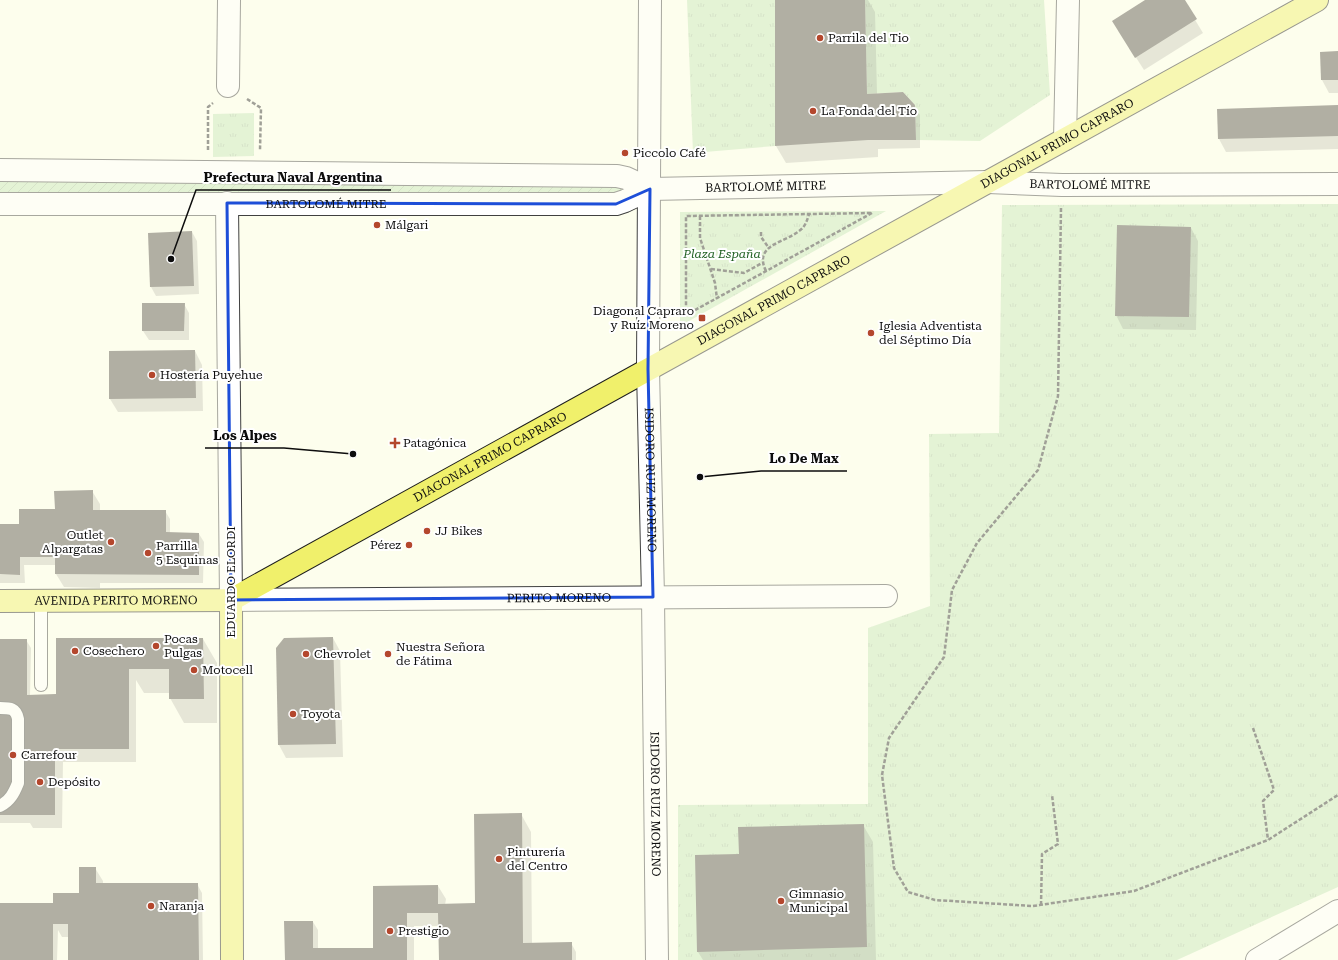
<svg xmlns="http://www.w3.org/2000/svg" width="1338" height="960" viewBox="0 0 1338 960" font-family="'Roboto Serif',serif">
<defs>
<pattern id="grass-tufts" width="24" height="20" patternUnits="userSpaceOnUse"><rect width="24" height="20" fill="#c6e6b9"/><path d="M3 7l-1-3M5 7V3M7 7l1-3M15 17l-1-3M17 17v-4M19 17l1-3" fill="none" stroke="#a9c49e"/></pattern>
<pattern id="garden-furrows" width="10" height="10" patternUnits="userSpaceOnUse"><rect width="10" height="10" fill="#c6e6b9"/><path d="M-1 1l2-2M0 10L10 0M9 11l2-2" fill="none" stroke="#a9c49e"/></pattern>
</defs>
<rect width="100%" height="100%" fill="#fdfeed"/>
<g fill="url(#grass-tufts)">
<polygon points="687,0 775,0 775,146 693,153"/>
<polygon points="865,0 1044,0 1050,95 980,141 916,140 915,105 903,92 867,94"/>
<polygon points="254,113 254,156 213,157 213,114"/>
<polygon points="1338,204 1338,887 1177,960 678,960 678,805 868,804 868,628 930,606 929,434 999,433 1002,205"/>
<polygon points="886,211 680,326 680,212"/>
</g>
<polygon fill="url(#garden-furrows)" points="0,179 616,186 623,190 610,197 0,193"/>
<g fill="#0003">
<polygon points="776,0 868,0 875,12 877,94 914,106 920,115 920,148 878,149 878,157 786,163 776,146"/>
<polygon points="1147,0 1183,0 1203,33 1144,70 1121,34"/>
<polygon points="1338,52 1338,93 1329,93 1322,80"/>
<polygon points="1338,106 1338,149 1226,152 1219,139"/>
<polygon points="1191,228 1198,241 1196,330 1123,329 1116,315"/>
<polygon points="192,232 197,241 199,294 156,296 151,287 149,234"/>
<polygon points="184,304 189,313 189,340 149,340 143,331"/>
<polygon points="195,351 202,365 203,411 118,412 110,399"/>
<polygon points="92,491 100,504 100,511 165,511 170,519 170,533 199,534 204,542 203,583 100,583 100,588 64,587 56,574 56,565 24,565 25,583 0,583 0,525 20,525 55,510"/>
<polygon points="333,638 340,651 343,757 286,758 279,745 277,648"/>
<polygon points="203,639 217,663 217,723 184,723 170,698 170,693 144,693 136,680 136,762 63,762 62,828 33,828 30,823 0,823 0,640 26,640 31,648 30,696 56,695"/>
<polygon points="521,814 531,832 532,944 571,943 576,952 576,960 440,960 439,926 414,926 414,960 286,960 313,922 318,930 318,949 374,949 374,887 438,886 446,899 445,905 476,904"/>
<polygon points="863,825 873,842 876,960 703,960 698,952 740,855"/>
<polygon points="95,868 103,881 103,884 197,884 202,893 203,960 69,960 69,937 62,937 58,930 57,960 0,960 0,904 54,904 80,894"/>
</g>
<g fill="#55504a">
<polygon points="775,0 865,0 867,94 903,92 915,105 916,140 868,140 775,146"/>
<polygon points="1145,0 1185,0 1197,19 1135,58 1112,21"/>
<polygon points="1338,51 1338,80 1321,80 1320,52"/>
<polygon points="1338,105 1338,136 1218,139 1217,109"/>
<polygon points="1117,225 1191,227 1189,317 1115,316"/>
<polygon points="192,231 194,286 150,287 148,233"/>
<polygon points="142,303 185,303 184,331 142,331"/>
<polygon points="195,350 196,398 109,399 109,351"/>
<polygon points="93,490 93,510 166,510 166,532 199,533 199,575 55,574 55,557 20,557 20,575 0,574 0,524 19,524 19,509 55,509 54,491"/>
<polygon points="333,637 336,744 278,745 276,648 284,638"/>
<polygon points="56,638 203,638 204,699 169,699 169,669 129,669 129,749 55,749 55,815 0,815 0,639 27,639 27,695 56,694"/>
<polygon points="522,813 523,943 572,942 572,960 439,960 438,913 407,913 407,960 285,960 284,921 313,921 313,948 373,948 373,886 438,885 438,904 475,903 474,814"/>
<polygon points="864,824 867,947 697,952 695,855 739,854 738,827"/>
<polygon points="79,867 96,867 96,883 198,883 199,960 68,960 68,924 53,924 53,960 0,960 0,903 53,903 53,893 79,893"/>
</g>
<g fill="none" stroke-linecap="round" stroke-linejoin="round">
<g stroke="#404040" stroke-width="14">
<g id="service">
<polyline points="41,601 41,685"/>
<path d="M0,708c10,0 16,0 18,11v64c-4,10 -8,18 -18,23"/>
</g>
</g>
<g stroke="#404040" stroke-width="24">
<g id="minor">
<path id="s1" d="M650,0l-2,369 5,228 4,363"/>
<polyline points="228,86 229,0"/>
<polyline points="1065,139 1068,0"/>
<polyline points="0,170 617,176 626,178 650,189"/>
<path id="s2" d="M227,203l4,397 655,-4"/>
<path id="s3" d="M0,204h616l9,-3 25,-12 338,-7"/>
</g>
</g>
<g stroke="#404040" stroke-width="24">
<g id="tertiary">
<path id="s4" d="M988,182l74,3 276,-1"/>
<polyline points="1257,960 1338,911"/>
</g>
</g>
<g stroke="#1e1e1e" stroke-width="24">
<g id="primary">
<polyline points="231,600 232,960"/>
<path id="s5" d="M0,601l231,-1 1086,-600"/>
</g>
</g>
<g stroke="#2f2f2f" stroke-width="2.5" stroke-dasharray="4 2" stroke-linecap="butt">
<polyline points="247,99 261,108 260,150"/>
<polyline points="208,150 208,107 213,103"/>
<polyline points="1061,208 1058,396 1038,470 977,543 952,590 944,657 889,738 882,775 894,868 908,892 935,900 1033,906 1134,891 1268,840 1338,795"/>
<polygon points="872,213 686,315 686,216"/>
<polyline points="700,216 700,238 715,283 717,299"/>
<polyline points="761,232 761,237 769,248"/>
<polyline points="711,269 744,273 762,263"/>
<path d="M766,271c-13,-26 18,-28 33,-40 6,-4 8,-10 10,-17"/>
<polyline points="1253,728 1274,790 1263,801 1268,840"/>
<polyline points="1041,905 1042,854 1058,844 1052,795"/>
</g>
<use href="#service" stroke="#fff" stroke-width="12"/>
<use href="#minor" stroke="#fff" stroke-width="22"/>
<use href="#tertiary" stroke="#fff" stroke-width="22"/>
<use href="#primary" stroke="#f0f06b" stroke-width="22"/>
</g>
<path d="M0 0H1338V960H0ZM650,189l-2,180 5,228 -422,3 -4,-397 389,1z" fill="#fdfeed" fill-opacity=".55" fill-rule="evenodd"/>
<path fill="none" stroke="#1d4ed8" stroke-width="3" stroke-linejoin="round" d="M650,189l-2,180 5,228 -422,3 -4,-397 389,1z"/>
<g fill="#b4472d" stroke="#fff" stroke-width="1.5">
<circle cx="820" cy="38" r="4"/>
<circle cx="813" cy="111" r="4"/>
<circle cx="625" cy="153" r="4"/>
<circle cx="377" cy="225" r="4"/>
<rect x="698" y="314" width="8" height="8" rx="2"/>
<circle cx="871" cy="333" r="4"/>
<circle cx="152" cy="375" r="4"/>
<path d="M393 437h4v4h4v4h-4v4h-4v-4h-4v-4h4z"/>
<circle cx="427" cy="531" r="4"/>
<circle cx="111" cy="542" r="4"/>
<circle cx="409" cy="545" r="4"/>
<circle cx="148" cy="553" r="4"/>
<circle cx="156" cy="646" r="4"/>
<circle cx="75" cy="651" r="4"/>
<circle cx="306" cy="654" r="4"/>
<circle cx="388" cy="654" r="4"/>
<circle cx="194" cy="670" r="4"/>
<circle cx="293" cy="714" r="4"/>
<circle cx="13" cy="755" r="4"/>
<circle cx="40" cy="782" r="4"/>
<circle cx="499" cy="859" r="4"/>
<circle cx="781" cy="901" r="4"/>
<circle cx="151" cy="906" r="4"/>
<circle cx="390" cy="931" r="4"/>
</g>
<g text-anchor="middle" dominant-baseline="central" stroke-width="4" stroke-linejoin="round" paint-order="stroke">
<g font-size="12" fill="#0d0d0d" stroke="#fff" text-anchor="start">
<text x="828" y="38">Parrila del Tio</text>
<text x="821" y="111">La Fonda del Tío</text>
<text x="633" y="153">Piccolo Café</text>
<text x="385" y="225">Málgari</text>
<text x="694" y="311" text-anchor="end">Diagonal Capraro<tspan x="694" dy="14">y Ruíz Moreno</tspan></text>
<text x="879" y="326">Iglesia Adventista<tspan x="879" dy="14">del Séptimo Día</tspan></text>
<text x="160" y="375">Hostería Puyehue</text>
<text x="403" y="443">Patagónica</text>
<text x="435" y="531">JJ Bikes</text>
<text x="103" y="535" text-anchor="end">Outlet<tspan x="103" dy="14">Alpargatas</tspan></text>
<text x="401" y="545" text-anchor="end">Pérez</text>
<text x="156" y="546">Parrilla<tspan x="156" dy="14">5 Esquinas</tspan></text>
<text x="164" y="639">Pocas<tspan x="164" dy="14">Pulgas</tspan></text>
<text x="396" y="647">Nuestra Señora<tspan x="396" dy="14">de Fátima</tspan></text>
<text x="83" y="651">Cosechero</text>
<text x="314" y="654">Chevrolet</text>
<text x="202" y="670">Motocell</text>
<text x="301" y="714">Toyota</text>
<text x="21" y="755">Carrefour</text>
<text x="48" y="782">Depósito</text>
<text x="507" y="852">Pinturería<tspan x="507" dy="14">del Centro</tspan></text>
<text x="789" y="894">Gimnasio<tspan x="789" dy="14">Municipal</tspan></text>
<text x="159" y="906">Naranja</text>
<text x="398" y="931">Prestigio</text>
</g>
<g font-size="12" fill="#0d0d0d" stroke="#fff">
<text stroke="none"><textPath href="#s5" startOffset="1175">DIAGONAL PRIMO CAPRARO</textPath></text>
<text stroke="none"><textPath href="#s4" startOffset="102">BARTOLOMÉ MITRE</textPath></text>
<text stroke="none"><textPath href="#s3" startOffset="769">BARTOLOMÉ MITRE</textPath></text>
<text stroke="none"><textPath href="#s3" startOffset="326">BARTOLOMÉ MITRE</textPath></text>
<text stroke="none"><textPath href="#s5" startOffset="851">DIAGONAL PRIMO CAPRARO</textPath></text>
<text stroke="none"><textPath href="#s5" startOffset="527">DIAGONAL PRIMO CAPRARO</textPath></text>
<text stroke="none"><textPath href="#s1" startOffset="480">ISIDORO RUIZ MORENO</textPath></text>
<text transform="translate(231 582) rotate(-90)">EDUARDO ELORDI</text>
<text stroke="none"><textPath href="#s2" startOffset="725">PERITO MORENO</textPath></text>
<text stroke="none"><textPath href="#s5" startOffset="116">AVENIDA PERITO MORENO</textPath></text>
<text stroke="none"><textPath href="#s1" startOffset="804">ISIDORO RUIZ MORENO</textPath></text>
</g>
<g font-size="12" font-style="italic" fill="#216023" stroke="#fff">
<text x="722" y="254">Plaza España</text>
</g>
</g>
<path fill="none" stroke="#0d0d0d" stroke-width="1.5" d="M171 259L196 190H391M353 454L284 448H205M700 477L761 471H847"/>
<g fill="#0d0d0d" stroke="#fff" stroke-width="1.5">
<circle cx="171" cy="259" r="4"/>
<circle cx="353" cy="454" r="4"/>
<circle cx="700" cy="477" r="4"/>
</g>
<g font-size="13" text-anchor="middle" font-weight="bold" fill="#0d0d0d" stroke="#fff" stroke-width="4" stroke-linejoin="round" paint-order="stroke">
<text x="293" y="182">Prefectura Naval Argentina</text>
<text x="245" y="440">Los Alpes</text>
<text x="804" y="463">Lo De Max</text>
</g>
</svg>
